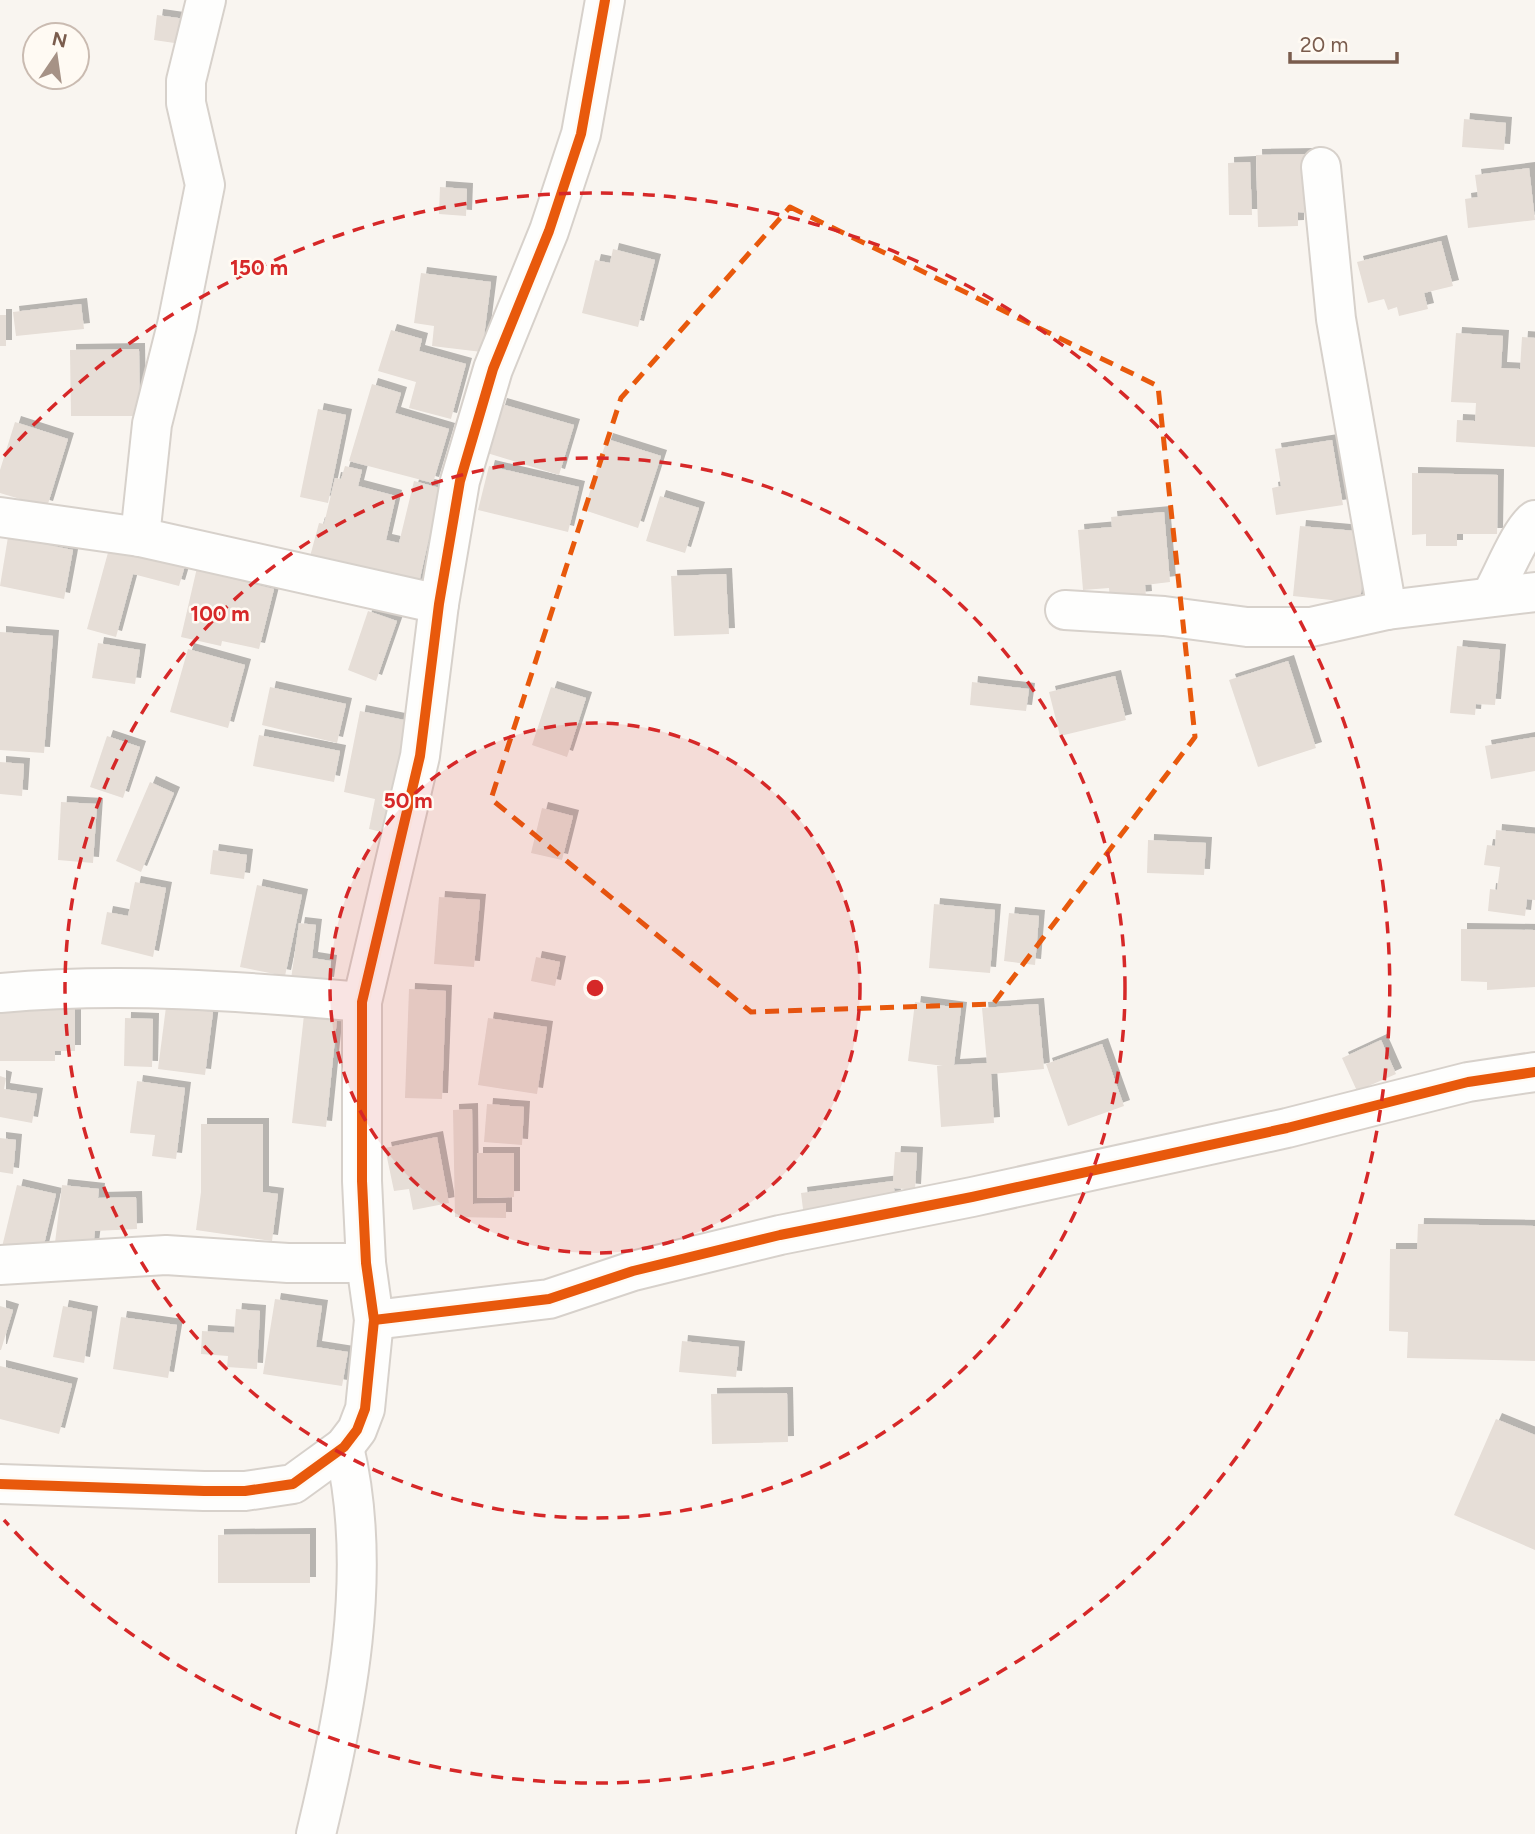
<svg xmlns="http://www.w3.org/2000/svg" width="1535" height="1834" viewBox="0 0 1535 1834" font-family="Figtree,sans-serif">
<defs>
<filter id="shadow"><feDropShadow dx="6" dy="-6" stdDeviation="0" flood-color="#0004"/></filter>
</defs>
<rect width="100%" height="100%" fill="#f9f5f0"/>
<g fill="#e6ded7" filter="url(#shadow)">
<polygon points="157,15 192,20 188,45 154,40"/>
<polygon points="1464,119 1506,123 1504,150 1462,147"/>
<polygon points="1310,154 1312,213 1298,212 1298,226 1258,227 1256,155"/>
<polygon points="1250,162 1252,215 1229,215 1228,163"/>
<polygon points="1529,168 1535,220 1468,228 1465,199 1478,197 1475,175"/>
<polygon points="440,187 467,189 466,216 439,214"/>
<polygon points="1441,241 1453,286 1424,293 1428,309 1399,316 1397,307 1388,310 1384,299 1368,303 1357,262"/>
<polygon points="613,249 655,260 638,327 582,313 595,260 610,263"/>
<polygon points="421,273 491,282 482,352 432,346 434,326 414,323"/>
<polygon points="81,304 84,329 16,336 13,312"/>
<rect x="0" y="315" width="6" height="31"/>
<polygon points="391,330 422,339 419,351 466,364 451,419 409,408 416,382 378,371"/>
<polygon points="1456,333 1503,336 1501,368 1520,369 1522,337 1535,338 1535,447 1456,442 1457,420 1475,421 1476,403 1451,402"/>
<polygon points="139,349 140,416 71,416 70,350"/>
<polygon points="372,384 401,393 395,413 449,429 433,483 349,461"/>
<polygon points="501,404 574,425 559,475 487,453"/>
<polygon points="318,409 346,415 328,503 300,497"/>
<polygon points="15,422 68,439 47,507 0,493 0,470"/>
<polygon points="607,439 661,456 638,528 584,510"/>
<polygon points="1332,440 1343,505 1276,515 1272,488 1281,486 1275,449"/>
<polygon points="345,466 362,470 358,486 396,496 386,540 399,543 414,481 440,488 417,592 308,564 319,523 324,524 335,478 341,479"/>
<polygon points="489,466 579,487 568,532 478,510"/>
<polygon points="1412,473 1498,475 1497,534 1457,534 1457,546 1426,546 1426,534 1412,535"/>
<polygon points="660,496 699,508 685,553 646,541"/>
<polygon points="1164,512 1170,582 1145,585 1146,597 1110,600 1109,588 1083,590 1078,530 1112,527 1111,517"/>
<polygon points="1300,526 1367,532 1360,603 1293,596"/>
<polygon points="8,537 73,550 64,599 0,586"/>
<polygon points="112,538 187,559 179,586 133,574 116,637 87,629"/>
<polygon points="199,559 235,568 233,579 274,589 259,649 222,641 221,646 181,637"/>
<polygon points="726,574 729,634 674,636 671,576"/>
<polygon points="368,611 397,621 376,681 348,670"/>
<polygon points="0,632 53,636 44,753 0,750"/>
<polygon points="98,643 140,650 135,684 92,678"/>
<polygon points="1457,646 1500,650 1495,705 1476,704 1475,715 1450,713"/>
<polygon points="188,649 245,665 228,728 170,712"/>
<polygon points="1288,661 1316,748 1258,767 1229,680"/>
<polygon points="1115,676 1126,720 1060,736 1049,692"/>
<polygon points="972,682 1029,689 1026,711 970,705"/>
<polygon points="270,687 346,704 337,743 262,725"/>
<polygon points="551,687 586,698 567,757 532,745"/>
<polygon points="360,711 419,723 394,835 369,829 375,799 344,792"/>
<polygon points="259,735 340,751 334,782 253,766"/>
<polygon points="107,736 140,747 123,798 90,787"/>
<polygon points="1535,737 1535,771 1491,779 1485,746"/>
<polygon points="0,762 24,764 22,796 0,794"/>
<polygon points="150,782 174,793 141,872 116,861"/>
<polygon points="61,802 97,804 93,863 58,860"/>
<polygon points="542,808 573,816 562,860 531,853"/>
<polygon points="1496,830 1535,834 1535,900 1527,899 1525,916 1488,911 1490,889 1497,890 1500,867 1484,865 1487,845 1495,846"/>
<polygon points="1148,840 1206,843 1204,875 1147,873"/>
<polygon points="213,850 247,855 244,879 210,874"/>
<polygon points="135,882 166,888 153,957 101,944 107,912 128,916"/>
<polygon points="257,885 302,895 285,976 240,967"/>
<polygon points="439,897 480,900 474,967 434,964"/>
<polygon points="934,904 995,910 990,973 929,968"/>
<polygon points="1009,913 1039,916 1035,965 1004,961"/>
<polygon points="299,923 316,925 312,958 331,961 328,983 291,979"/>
<polygon points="1461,929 1535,930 1535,987 1487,990 1487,982 1461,981"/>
<polygon points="536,957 560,962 555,986 531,981"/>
<polygon points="409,989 446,991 442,1099 405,1098"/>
<polygon points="915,1002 961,1008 954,1065 987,1063 982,1008 1038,1004 1044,1069 991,1074 994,1123 941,1127 937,1066 943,1066 908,1061"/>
<polygon points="166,1007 213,1012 205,1075 158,1069"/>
<polygon points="0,1009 75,1009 75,1051 55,1051 55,1061 0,1061"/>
<polygon points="304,1015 337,1019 326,1127 292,1123"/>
<polygon points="125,1018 153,1019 152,1067 124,1066"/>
<polygon points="488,1018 547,1027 537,1094 478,1085"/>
<polygon points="1381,1040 1396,1074 1357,1091 1342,1058"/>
<polygon points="1102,1044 1124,1106 1068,1126 1046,1064"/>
<polygon points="0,1076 6,1078 4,1089 37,1094 32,1123 0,1117"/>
<polygon points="137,1081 185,1088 176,1159 152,1156 155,1135 130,1133"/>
<polygon points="487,1104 524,1107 522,1145 484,1142"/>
<polygon points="472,1109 473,1204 506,1203 506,1218 455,1217 453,1110"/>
<polygon points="201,1124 263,1124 263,1192 278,1194 272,1241 196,1230 201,1192"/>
<polygon points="437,1137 449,1203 413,1210 409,1189 394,1191 385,1148"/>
<polygon points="0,1138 16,1140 13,1174 0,1172"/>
<polygon points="895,1152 917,1153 915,1190 894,1188 896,1205 804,1217 801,1193 893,1181"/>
<polygon points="477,1153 514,1153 514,1197 477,1198"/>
<polygon points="17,1185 56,1194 41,1257 2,1247"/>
<polygon points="62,1185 99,1189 98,1198 136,1197 137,1229 95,1231 92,1255 54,1251"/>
<polygon points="1418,1224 1535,1226 1535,1361 1407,1358 1408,1332 1389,1331 1390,1249 1417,1249"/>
<polygon points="275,1299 322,1306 316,1347 348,1352 342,1386 263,1374"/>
<polygon points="0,1306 13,1310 1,1350 0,1350"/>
<polygon points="63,1306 92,1312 84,1363 53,1357"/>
<polygon points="236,1309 260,1311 257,1369 227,1367 228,1356 201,1354 202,1331 234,1333"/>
<polygon points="121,1317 177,1325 168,1378 113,1369"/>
<polygon points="682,1341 739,1347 736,1377 679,1372"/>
<polygon points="0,1366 72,1384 59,1434 0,1419"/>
<polygon points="787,1393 788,1442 712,1444 711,1394"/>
<polygon points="1496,1419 1535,1435 1535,1550 1454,1515"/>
<polygon points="310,1534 310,1583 218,1583 218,1535"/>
</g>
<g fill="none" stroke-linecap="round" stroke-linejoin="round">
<g stroke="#d7d1cb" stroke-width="42">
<g id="street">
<polyline points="1321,167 1336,319 1387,610"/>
<polyline points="0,517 140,537 439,604"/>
<polyline points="140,537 152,424 177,325 205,185 186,103 186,81 206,0"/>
<path d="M1491,596c11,-19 30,-67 44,-76"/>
<polyline points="1065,610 1164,616 1247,627 1311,627 1387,610 1535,592"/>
<path d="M0,993c121,-11 241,-2 362,9"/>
<polyline points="0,1265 166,1255 288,1263 366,1263"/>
<polyline points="374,1320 549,1299 633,1271 780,1235 972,1197 1287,1128 1468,1082 1535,1072"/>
<polyline points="0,1484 204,1491 245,1491 293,1484 344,1447 357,1430 365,1409 374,1320 366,1263 362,1181 362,1002 420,756 439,604 460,481 493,369 549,231 581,134 605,0"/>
<path d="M316,1834c30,-124 58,-261 28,-387"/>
</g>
</g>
<use href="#street" stroke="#fefefd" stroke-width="38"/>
<g stroke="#fffaf3" stroke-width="15">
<g id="cycleway">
<polyline points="374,1320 549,1299 633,1271 780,1235 972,1197 1287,1128 1468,1082 1535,1072"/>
<polyline points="0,1484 204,1491 245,1491 293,1484 344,1447 357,1430 365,1409 374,1320 366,1263 362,1181 362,1002 420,756 439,604 460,481 493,369 549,231 581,134 605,0"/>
</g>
</g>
<use href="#cycleway" stroke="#e8590c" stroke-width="10"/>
</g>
<path fill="none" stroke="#e8590c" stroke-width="5" stroke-dasharray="14 9" stroke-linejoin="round" d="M790,207l368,179 37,351 -202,267 -242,8 -260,-213 130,-401z"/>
<circle cx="595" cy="988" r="265" fill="#d62828" fill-opacity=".12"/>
<g fill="none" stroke="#d62828" stroke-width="3.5" stroke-dasharray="12 9">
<circle cx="595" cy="988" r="265"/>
<circle cx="595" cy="988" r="530"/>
<path d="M4 456A795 795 0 1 1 4 1520"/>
</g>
<circle cx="595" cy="988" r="10" fill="#d62828" stroke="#fffaf3" stroke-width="3.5"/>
<g font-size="21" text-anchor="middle" font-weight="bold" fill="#d62828" stroke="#fffaf3" stroke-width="5" stroke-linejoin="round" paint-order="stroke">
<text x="259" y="275">150 m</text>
<text x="220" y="621">100 m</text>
<text x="408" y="808">50 m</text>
</g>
<g transform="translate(56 56) rotate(13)"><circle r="33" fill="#fffaf3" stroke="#cabbb1" stroke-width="2"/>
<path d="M0-5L12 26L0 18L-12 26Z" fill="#a69286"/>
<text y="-10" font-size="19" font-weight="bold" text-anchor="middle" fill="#7a5c4d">N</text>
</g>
<path d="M1290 52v10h107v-10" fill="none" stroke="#7a5c4d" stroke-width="3.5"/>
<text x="1300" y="52" font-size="21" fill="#7a5c4d" stroke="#fffaf3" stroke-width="5" paint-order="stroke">20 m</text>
</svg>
